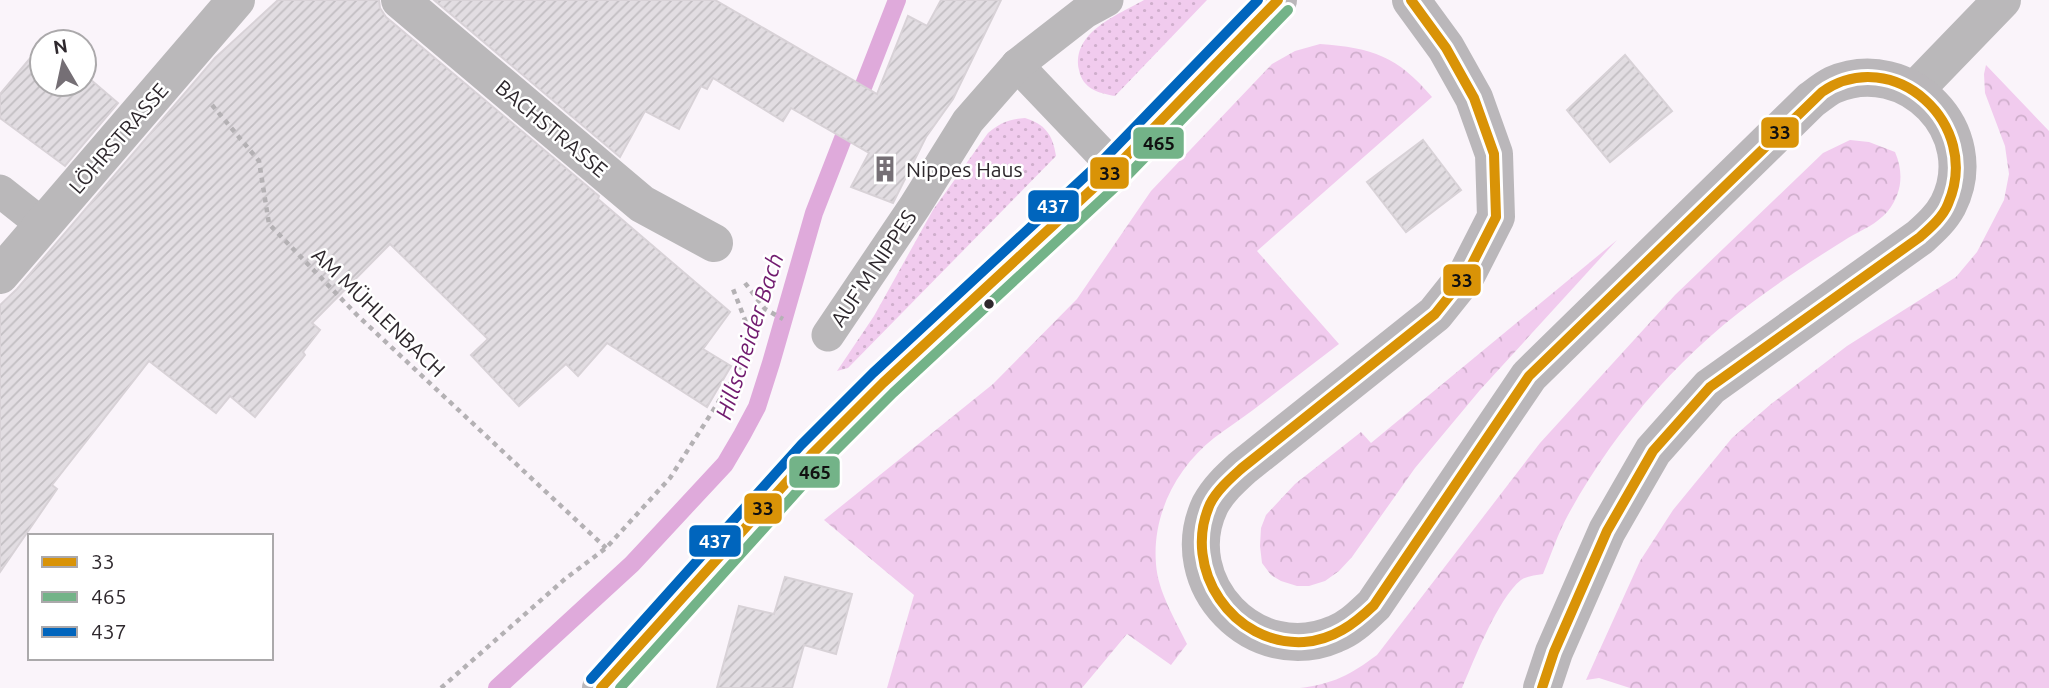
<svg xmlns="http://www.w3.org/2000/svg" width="2049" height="688" viewBox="0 0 2049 688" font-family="Ubuntu,sans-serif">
<defs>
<pattern id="grass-dots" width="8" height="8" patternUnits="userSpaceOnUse" patternTransform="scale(1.75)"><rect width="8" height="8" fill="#f1cbee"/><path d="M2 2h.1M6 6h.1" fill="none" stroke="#cfaecc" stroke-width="1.8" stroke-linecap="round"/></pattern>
<pattern id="forest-crowns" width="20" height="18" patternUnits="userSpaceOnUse" patternTransform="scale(1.75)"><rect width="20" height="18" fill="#f1cbee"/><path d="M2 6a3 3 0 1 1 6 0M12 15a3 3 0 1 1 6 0" fill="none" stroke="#cfaecc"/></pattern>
<pattern id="building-hatch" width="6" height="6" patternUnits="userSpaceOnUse" patternTransform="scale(1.75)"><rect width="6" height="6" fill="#e2dde2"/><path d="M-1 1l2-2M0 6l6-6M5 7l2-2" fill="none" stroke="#c2bec2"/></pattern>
</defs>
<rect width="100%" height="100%" fill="#faf4fa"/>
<g fill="url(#grass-dots)">
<path d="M1144,0h63l-92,96c-17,-3 -32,-7 -36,-26 -8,-38 39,-55 65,-70z"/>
<path d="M1025,118c20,6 28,17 31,38l-208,212 -11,3 37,-55 59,-106 55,-77c12,-10 21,-14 37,-15z"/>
</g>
<g fill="url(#forest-crowns)">
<path d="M1320,44c53,4 77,12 112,53l-175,154 82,93c-29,22 -57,44 -86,66 -12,9 -26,18 -39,28 -38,30 -62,77 -58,126 2,28 19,55 31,80l-16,21 -44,-31 -45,54h-195l27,-93 -90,-75 169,-136 84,-85 74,-108 121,-127 23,-13z"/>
<polygon points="1986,65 2049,131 2049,688 1630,688 1599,678 1586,680 1640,561 1673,510 1732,438 1771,404 1847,346 1956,277 1977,252 2004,200 2009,174 2005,146 1985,93 1984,74"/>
<path d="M1850,140l19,2 26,10c9,21 7,41 -7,59 -11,13 -26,19 -40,27 -27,17 -54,34 -80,53 -82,57 -152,136 -200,224 -10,18 -17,40 -25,59 -7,1 -16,2 -22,6 -23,18 -47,80 -59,108h-162c33,-4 50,-13 77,-33l163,-212 135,-148 148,-142z"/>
<polygon points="1617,240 1480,390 1415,468 1352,557 1339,571 1325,581 1309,586 1297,586 1281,581 1271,575 1262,563 1260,546 1261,528 1266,515 1295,484 1361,432 1371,443"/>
</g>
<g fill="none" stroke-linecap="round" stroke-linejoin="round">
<polyline stroke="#dfaadb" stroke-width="18" points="497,688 632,564 725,464 742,435 757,407 771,363 814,213 897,0"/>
</g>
<g fill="url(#building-hatch)" stroke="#d8d2d7" stroke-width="2">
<polygon points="278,0 379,0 380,8 386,17 599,196 598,199 730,312 703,349 731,366 707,407 607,343 578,376 566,364 519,406 471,355 488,339 390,244 312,323 320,330 303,352 305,355 255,417 230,396 216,413 149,361 52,485 57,489 0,572 0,305 17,289 215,58"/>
<polygon points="434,0 715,0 877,94 908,16 927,26 941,0 1001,0 953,99 926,137 893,203 851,187 869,153 791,108 783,121 713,78 707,89 701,86 679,129 645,111 620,157"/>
<polygon points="42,44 42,84 84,84 84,74 118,103 65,166 0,118 0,94"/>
<polygon points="1625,55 1672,111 1610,162 1567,110"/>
<polygon points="1423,140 1461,190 1406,232 1367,182"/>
<polygon points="785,577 852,594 836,654 804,645 792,688 717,688 739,606 774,614"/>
</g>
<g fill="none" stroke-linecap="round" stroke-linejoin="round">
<g stroke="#b4b1b4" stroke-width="4.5" stroke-dasharray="5 5" stroke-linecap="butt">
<polyline points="212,105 259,161 269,224 358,316 606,548"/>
<polyline points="745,283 765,309 783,319"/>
<polyline points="441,688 565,579 606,548 670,478 737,373 749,349 747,325 733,289"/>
</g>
<g stroke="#bab8ba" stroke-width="33">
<polyline points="1017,65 1115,168"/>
<polyline points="0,191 43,225"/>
<polyline points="828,335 915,206 968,121 1017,65 1085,12 1107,0"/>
</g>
<g stroke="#bab8ba" stroke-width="38">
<polyline points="400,0 642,204 714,243"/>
<polyline points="1915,90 2002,0"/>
<polyline points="0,275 236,0"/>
</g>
<g stroke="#bab7ba" stroke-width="38">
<path d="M1411,0l35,48 28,50 20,56 2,63 -29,57 -32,40 -193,154c-12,11 -24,22 -32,37 -37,78 45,164 125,129 16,-6 27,-18 39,-29l155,-229 282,-276c7,-5 14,-11 22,-15 74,-32 152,47 115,120 -7,13 -17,22 -28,32l-210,150 -57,64 -46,80 -53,121 -12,36"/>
<polyline points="601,688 811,455 883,383 1115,168 1278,0"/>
</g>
<g stroke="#fff" stroke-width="16">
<g id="bus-1">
<path d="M1411,0l35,48 28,50 20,56 2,63 -29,57 -32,40 -193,154c-11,10 -25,22 -32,36 -29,65 23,142 94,138 29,-2 50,-18 70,-37l155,-229 293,-284c71,-49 161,32 126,112 -5,13 -18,24 -28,33l-210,150 -57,64 -46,80 -53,121 -12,36"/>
<polyline points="601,688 811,455 883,383 1115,168 1278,0"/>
</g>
</g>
<g stroke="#fff" stroke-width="16">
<polyline id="bus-2" points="620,688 821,465 893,393 1125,178 1288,10"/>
</g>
<g stroke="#fff" stroke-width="16">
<polyline id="bus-3" points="591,679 801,445 873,373 1105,158 1258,0"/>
</g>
<use href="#bus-1" stroke="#d99307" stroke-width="10"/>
<use href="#bus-2" stroke="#73b388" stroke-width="10"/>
<use href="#bus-3" stroke="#0065bd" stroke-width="10"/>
</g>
<defs>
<g id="building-bare" transform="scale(2.1)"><path d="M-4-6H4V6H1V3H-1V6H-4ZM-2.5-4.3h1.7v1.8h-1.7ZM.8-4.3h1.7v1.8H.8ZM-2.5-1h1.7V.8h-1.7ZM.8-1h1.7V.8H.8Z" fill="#756f75" stroke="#fff" stroke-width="2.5" paint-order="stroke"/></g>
</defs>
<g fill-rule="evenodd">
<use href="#building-bare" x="885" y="169"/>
</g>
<circle fill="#2e282d" stroke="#fff" stroke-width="2.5" cx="989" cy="304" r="6"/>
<g text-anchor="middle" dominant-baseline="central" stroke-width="5" stroke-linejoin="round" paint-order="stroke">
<g font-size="21" fill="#2e282d" stroke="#fff">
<text transform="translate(552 128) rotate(40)">BACHSTRASSE</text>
<text transform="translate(118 138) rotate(-49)">LÖHRSTRASSE</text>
<text transform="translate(873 268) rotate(-56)">AUF'M NIPPES</text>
<text transform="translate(379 312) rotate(44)">AM MÜHLENBACH</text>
</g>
<g font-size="21" fill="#2e282d" stroke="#fff" text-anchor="start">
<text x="906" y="169">Nippes Haus</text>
</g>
<g font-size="23" font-style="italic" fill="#711b6f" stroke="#fff">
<text transform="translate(749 336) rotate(-72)">Hillscheider Bach</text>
</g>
</g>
<g stroke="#fff" stroke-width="2.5">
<rect x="1760" y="116" width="40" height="33" rx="7" fill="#d99307"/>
<rect x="1132" y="126" width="53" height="34" rx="7" fill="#73b388"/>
<rect x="1089" y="156" width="41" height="34" rx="7" fill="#d99307"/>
<rect x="1027" y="189" width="53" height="34" rx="7" fill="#0065bd"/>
<rect x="1442" y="263" width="40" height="34" rx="7" fill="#d99307"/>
<rect x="788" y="455" width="53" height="34" rx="7" fill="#73b388"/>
<rect x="743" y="492" width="40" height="33" rx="7" fill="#d99307"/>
<rect x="688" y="524" width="54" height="34" rx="7" fill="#0065bd"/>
</g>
<g font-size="19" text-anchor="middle" font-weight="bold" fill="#fff">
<text x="1053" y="213">437</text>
<text x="715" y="548">437</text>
</g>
<g font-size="19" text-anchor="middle" font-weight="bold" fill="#111">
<text x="1780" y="139">33</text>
<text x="1159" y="150">465</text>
<text x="1110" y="180">33</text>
<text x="1462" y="287">33</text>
<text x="815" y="479">465</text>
<text x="763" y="515">33</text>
</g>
<rect x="28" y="534" width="245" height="126" fill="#ffffff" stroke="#aba9ab" stroke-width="2"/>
<rect x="42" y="557" width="35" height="10" fill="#d99307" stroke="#aba9ab" stroke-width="2"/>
<text x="91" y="569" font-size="21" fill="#2e282d">33</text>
<rect x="42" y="592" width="35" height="10" fill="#73b388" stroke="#aba9ab" stroke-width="2"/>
<text x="91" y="604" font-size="21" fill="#2e282d">465</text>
<rect x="42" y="627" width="35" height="10" fill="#0065bd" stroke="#aba9ab" stroke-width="2"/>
<text x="91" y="639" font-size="21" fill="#2e282d">437</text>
<g transform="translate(63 63) rotate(351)"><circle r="33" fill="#ffffff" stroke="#aba9ab" stroke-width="2"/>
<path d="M0-5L12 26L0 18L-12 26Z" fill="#756f75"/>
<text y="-10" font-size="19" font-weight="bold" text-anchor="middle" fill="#2e282d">N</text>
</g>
</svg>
